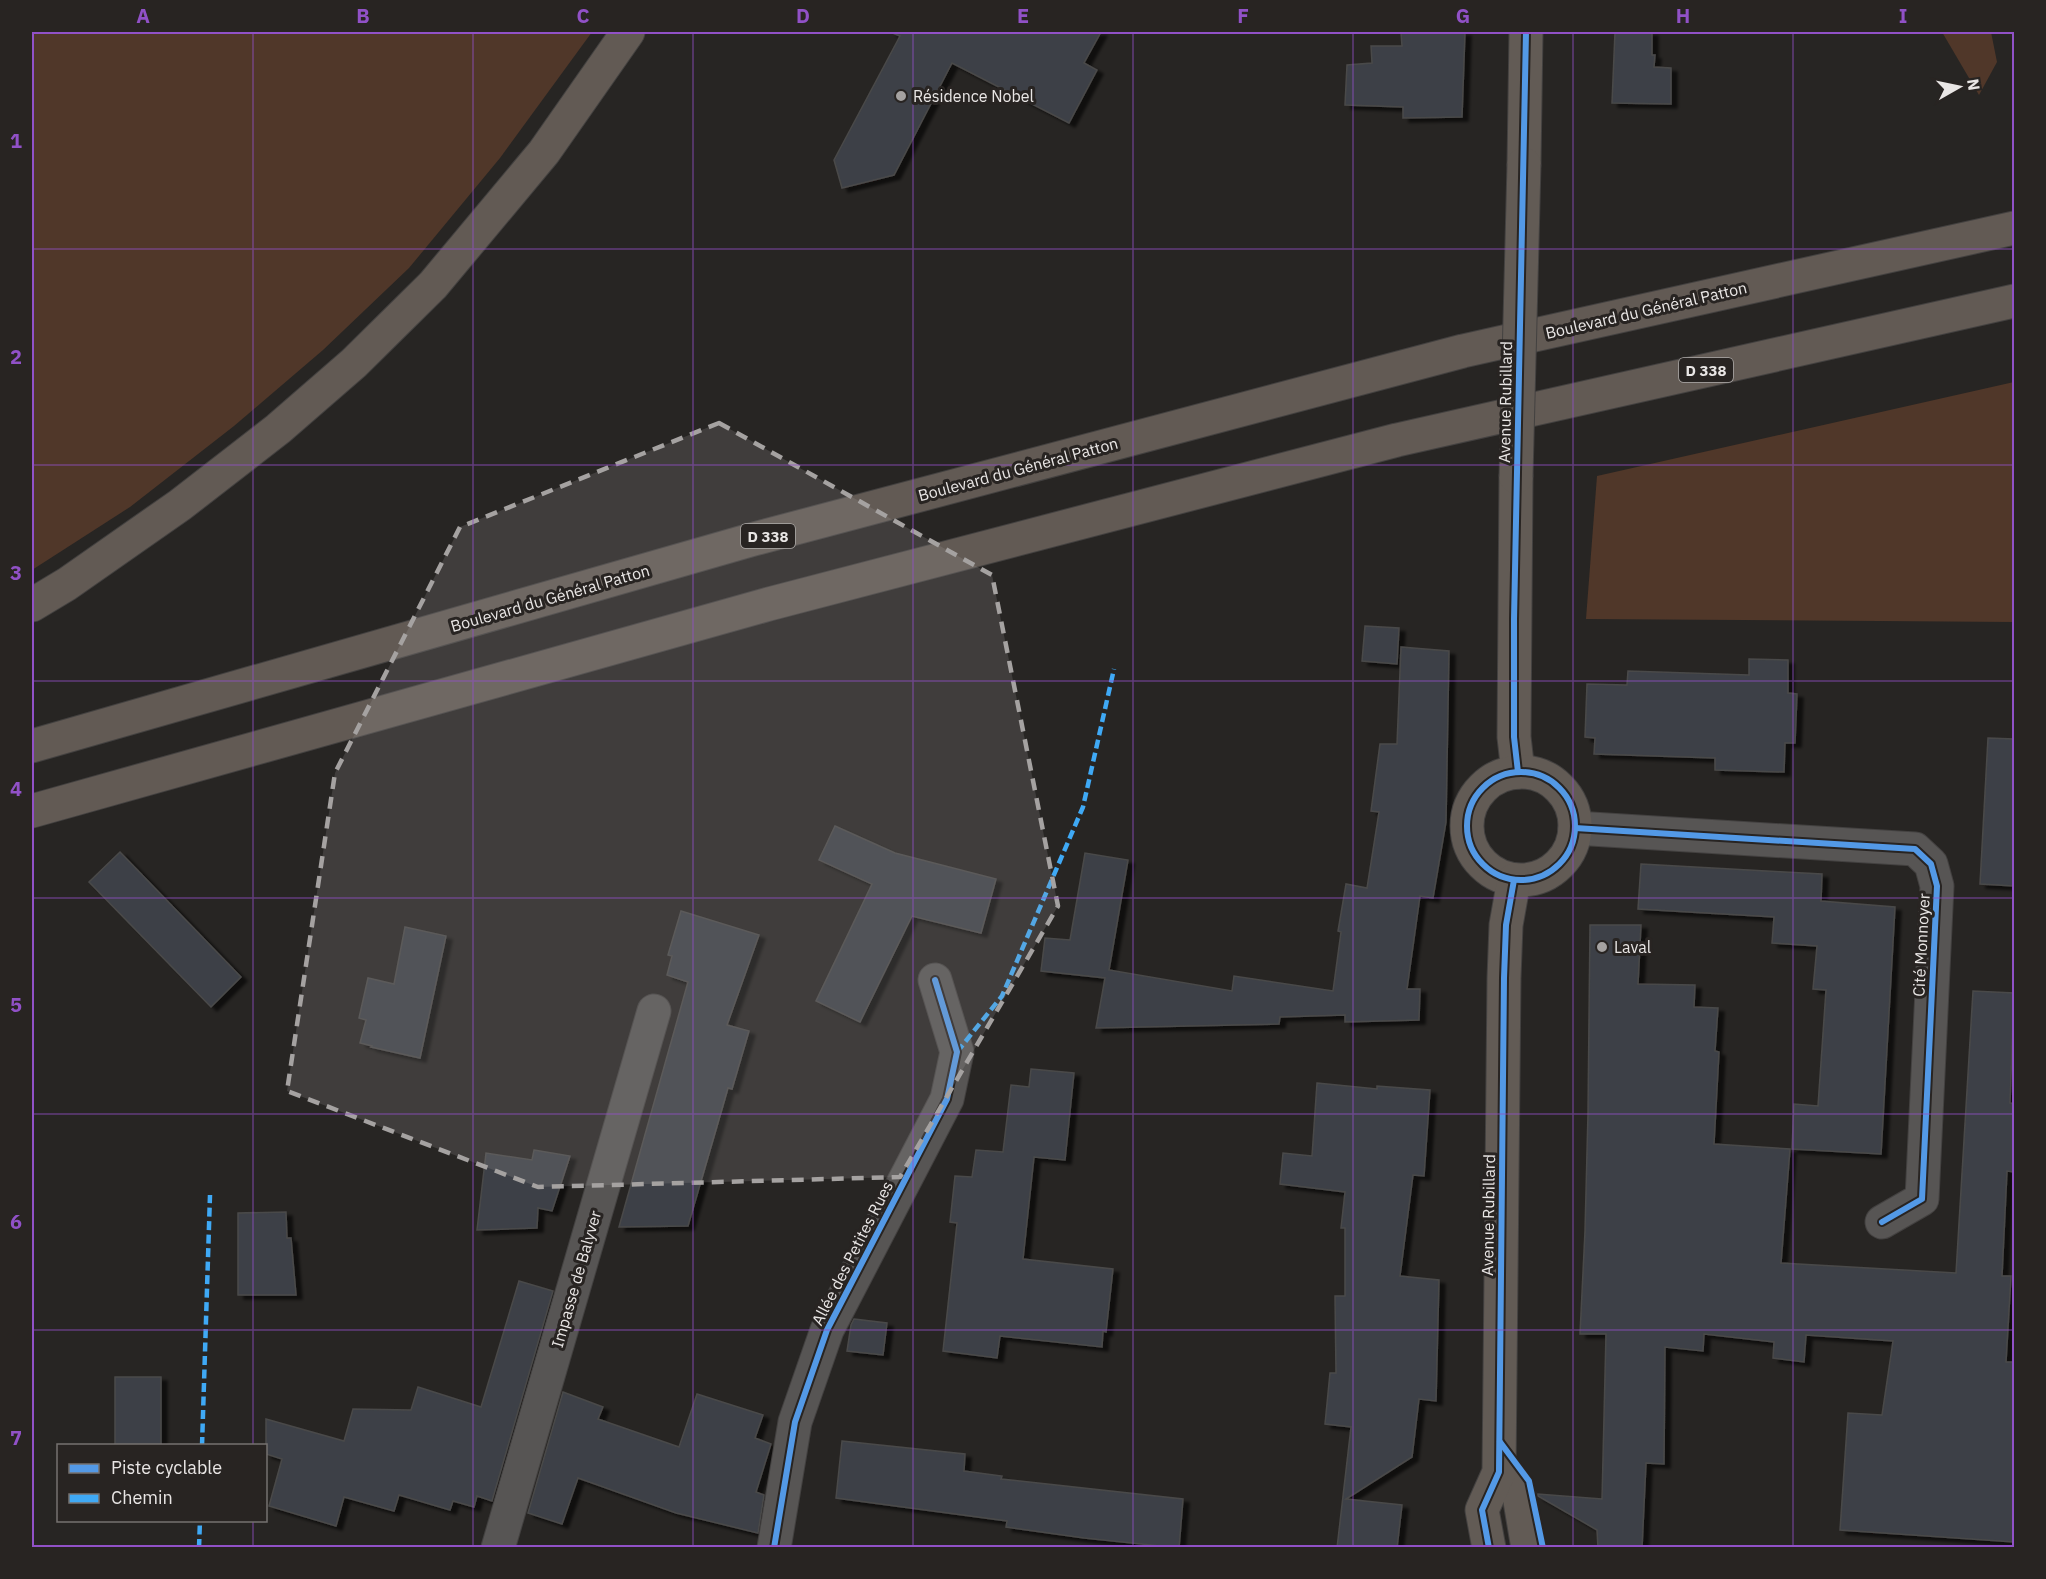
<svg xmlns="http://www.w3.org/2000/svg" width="2046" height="1579" viewBox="0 0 2046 1579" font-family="'IBM Plex Sans',sans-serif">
<defs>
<filter id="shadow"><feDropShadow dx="6" dy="4" stdDeviation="1.5" flood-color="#0009"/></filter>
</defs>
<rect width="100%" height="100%" fill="#272523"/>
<g fill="#503729">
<polygon points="32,32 592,32 500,158 409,268 323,350 234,426 130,507 32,570"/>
<polygon points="1942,32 1991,32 1997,62 1979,95"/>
<polygon points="2014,382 2014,622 1586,619 1597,476"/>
</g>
<g fill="#3d4146" stroke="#4a4949" stroke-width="1.5" filter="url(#shadow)">
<polygon points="890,32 1101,32 1084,63 1097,70 1069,123 952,63 894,175 842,188 834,160 900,36"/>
<polygon points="1401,32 1465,32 1462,117 1403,118 1403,107 1345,105 1347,65 1372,63 1371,46 1402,46"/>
<polygon points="1615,32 1652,32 1652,55 1655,55 1654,67 1671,68 1671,104 1612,103"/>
<polygon points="1365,626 1399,628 1397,664 1362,661"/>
<polygon points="1401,647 1449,651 1446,822 1433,898 1420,896 1407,989 1420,989 1419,1020 1345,1022 1345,1015 1280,1017 1279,1024 1096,1028 1105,978 1041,971 1045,938 1070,940 1085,853 1128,860 1109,970 1232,991 1234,976 1333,991 1341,932 1338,931 1346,884 1367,888 1379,812 1371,811 1380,744 1397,744"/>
<polygon points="1749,659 1788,660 1788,693 1797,694 1795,743 1785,743 1784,772 1715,770 1715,758 1594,754 1595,738 1585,737 1587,684 1627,685 1628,671 1749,675"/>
<polygon points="1988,738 2014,739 2014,886 1980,884"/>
<polygon points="835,826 895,853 996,879 981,933 912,916 860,1022 816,1001 872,884 819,860"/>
<polygon points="120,852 241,977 211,1007 89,882"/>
<polygon points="1641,864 1822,874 1821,901 1895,907 1881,1154 1792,1149 1794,1104 1818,1106 1826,990 1813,989 1817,946 1772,943 1774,917 1638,909"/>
<polygon points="681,911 759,935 727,1025 749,1031 732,1089 728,1088 722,1109 688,1226 619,1227 688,982 667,975 672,956 668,955"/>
<polygon points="1590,925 1641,925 1638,984 1695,985 1694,1007 1718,1008 1715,1051 1719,1052 1714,1144 1790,1149 1781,1263 1956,1273 1973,991 2014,993 2010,1103 2014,1104 2014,1172 2007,1171 2002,1276 2011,1276 2006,1362 2014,1362 2014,1542 1840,1530 1848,1413 1882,1415 1893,1341 1806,1335 1804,1362 1773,1358 1774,1342 1704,1334 1703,1351 1665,1347 1664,1464 1646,1463 1642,1548 1598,1548 1597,1530 1538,1496 1538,1494 1602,1499 1606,1334 1580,1334 1585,1231 1588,1113"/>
<polygon points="405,927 446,936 420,1058 371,1047 372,1046 360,1043 366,1020 359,1018 368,978 394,984"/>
<polygon points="1031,1069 1074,1073 1065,1160 1034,1157 1023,1259 1113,1269 1106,1332 1103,1331 1102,1347 1000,1336 997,1358 943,1351 957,1223 950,1222 955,1176 972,1177 976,1150 1003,1152 1011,1085 1029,1087"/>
<polygon points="1317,1083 1377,1089 1377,1086 1430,1090 1424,1176 1413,1175 1400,1276 1439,1280 1436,1401 1419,1399 1412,1457 1346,1499 1402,1505 1397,1548 1337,1548 1351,1427 1325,1424 1330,1373 1336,1373 1335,1296 1345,1296 1345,1228 1341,1228 1345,1192 1280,1184 1283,1153 1312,1156"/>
<polygon points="534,1150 570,1156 552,1211 538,1208 537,1228 477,1230 486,1153 532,1160"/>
<polygon points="286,1212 287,1238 291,1238 296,1295 238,1295 238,1213"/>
<polygon points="519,1281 553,1291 492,1501 477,1496 474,1507 453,1501 450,1510 399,1495 394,1511 344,1497 336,1526 269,1506 282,1459 266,1454 266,1419 344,1441 353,1409 411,1410 418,1387 481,1407"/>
<polygon points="854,1319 887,1323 883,1355 847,1351 851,1325"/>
<rect x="115" y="1377" width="46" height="69"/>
<polygon points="563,1392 603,1407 598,1419 679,1447 697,1394 763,1415 755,1438 771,1444 756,1492 764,1495 758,1533 676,1513 578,1478 562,1524 528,1513"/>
<polygon points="842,1441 965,1454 964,1471 1002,1476 1001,1479 1183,1499 1179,1548 1084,1538 1006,1527 1007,1521 836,1498"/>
</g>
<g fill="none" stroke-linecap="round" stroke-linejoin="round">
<g stroke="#434140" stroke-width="35">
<g id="minor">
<polyline points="1575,828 1915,849 1931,864 1937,886 1922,1199 1882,1222"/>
<polyline points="498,1548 654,1011"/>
<polyline points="774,1548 795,1422 827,1330 947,1099 957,1052 935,980"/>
</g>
</g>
<g stroke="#434140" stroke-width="35">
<g id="primary">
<polyline points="1524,164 1526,32"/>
<polyline points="1516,477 1514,737 1518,772"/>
<circle cx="1521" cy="826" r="54"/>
<polyline points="1499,1472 1519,1495 1528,1548"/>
<polyline points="1489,1548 1482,1510 1499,1472 1504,978 1506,925 1514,880"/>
</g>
</g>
<g stroke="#434140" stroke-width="35">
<g id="trunk">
<polyline points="32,605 67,584 180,505 278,429 354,363 433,285 544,152 628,32"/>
<polyline points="32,746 754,539 1463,351 2014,228"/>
<polyline points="32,811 769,604 1397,440 2014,301"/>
</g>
</g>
<use href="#minor" stroke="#575554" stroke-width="33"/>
<use href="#primary" stroke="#625b55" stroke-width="33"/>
<use href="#trunk" stroke="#625a54" stroke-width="33"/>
<g stroke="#434140" stroke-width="35" stroke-linecap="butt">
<polyline id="primary-bridge" points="1516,477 1524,164"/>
</g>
<use href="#primary-bridge" stroke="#625b55" stroke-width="33"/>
<g stroke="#3fa9f5" stroke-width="4.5" stroke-dasharray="9 4.5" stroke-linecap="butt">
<polyline points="957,1052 1002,996 1083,807 1114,669"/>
<polyline points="202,1446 210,1195"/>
<polyline points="199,1548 200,1520"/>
</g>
<g stroke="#282422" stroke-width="10">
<g id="cycleway">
<polyline points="1518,772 1514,737 1514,619 1526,32"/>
<circle cx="1521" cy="826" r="54"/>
<polyline points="1575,828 1915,849 1931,864 1937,886 1922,1199 1882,1222"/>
<polyline points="1500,1442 1529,1481 1543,1548"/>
<polyline points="774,1548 795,1422 827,1330 947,1099 957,1052 935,980"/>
<polyline points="1489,1548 1482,1510 1499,1472 1504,978 1506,925 1514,880"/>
</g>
</g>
<use href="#cycleway" stroke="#5399e6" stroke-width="6"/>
</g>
<path fill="#a5a2a1" fill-opacity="0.2" stroke="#a5a2a1" stroke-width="4.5" stroke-dasharray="12 8" stroke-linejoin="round" d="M719,423l273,152 66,331 -158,271 -362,10 -251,-96 48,-318 125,-246z"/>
<path fill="none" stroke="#9151c7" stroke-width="1.5" stroke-opacity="0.55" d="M253,32v1414M473,32v1516M693,32v1516M913,32v1516M1133,32v1516M1353,32v1516M1573,32v1516M1793,32v1516M32,249h1982M32,465h1982M32,681h1982M32,898h1982M32,1114h1982M32,1330h1982M253,1520v28"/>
<g fill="#a5a2a1" stroke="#282422" stroke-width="2">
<circle cx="901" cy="96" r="6"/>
<circle cx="1602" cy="947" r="6"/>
</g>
<g text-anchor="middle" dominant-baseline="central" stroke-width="6" stroke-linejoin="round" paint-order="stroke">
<g fill="#282422" stroke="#afacaa" stroke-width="1.5">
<rect x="1679" y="358" width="54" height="24" rx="4.5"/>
<rect x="741" y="524" width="54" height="24" rx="4.5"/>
</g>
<g font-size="15" font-weight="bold" fill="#e9e6e5">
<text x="1706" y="370">D 338</text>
<text x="768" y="536">D 338</text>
</g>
<g font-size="16" fill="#e9e6e5" stroke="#282422" text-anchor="start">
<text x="913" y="96">Résidence Nobel</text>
<text x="1614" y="947">Laval</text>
</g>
<g font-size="16" fill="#e9e6e5" stroke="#282422">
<text transform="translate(1646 310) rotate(-13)">Boulevard du Général Patton</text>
<text transform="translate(1505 402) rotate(-89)">Avenue Rubillard</text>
<text transform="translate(1018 469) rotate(-15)">Boulevard du Général Patton</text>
<text transform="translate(550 598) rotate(-16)">Boulevard du Général Patton</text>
<text transform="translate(1921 945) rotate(-87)">Cité Monnoyer</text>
<text transform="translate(1488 1215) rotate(-89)">Avenue Rubillard</text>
<text transform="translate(852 1253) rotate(-63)">Allée des Petites Rues</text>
<text transform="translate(576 1279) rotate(-74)">Impasse de Balyver</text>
</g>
</g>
<rect width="2046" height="1579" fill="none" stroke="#282422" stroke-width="66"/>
<rect x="57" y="1444" width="210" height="78" fill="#282422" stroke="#757270" stroke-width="1.5"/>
<rect x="69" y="1464" width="30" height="9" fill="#5399e6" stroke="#757270" stroke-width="1.5"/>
<text x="111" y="1474" font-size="18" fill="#e9e6e5">Piste cyclable</text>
<rect x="69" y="1494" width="30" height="9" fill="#3fa9f5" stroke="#757270" stroke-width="1.5"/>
<text x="111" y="1504" font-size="18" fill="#e9e6e5">Chemin</text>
<g transform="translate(1959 87) rotate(81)" stroke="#282422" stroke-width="4.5" paint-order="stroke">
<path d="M0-4.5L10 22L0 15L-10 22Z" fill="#e9e6e5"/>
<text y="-9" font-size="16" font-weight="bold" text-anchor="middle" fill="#e9e6e5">N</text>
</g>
<rect x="33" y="33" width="1980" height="1513" fill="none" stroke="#9151c7" stroke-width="2"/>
<g font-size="20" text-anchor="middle" font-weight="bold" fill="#9151c7">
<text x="143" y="23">A</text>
<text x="363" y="23">B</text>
<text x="583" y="23">C</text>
<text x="803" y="23">D</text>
<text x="1023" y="23">E</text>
<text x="1243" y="23">F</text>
<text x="1463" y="23">G</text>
<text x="1683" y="23">H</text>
<text x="1903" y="23">I</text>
<text x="16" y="148">1</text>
<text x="16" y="364">2</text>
<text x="16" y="580">3</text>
<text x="16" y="796">4</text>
<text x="16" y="1012">5</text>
<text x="16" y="1229">6</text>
<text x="16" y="1445">7</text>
</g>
</svg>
